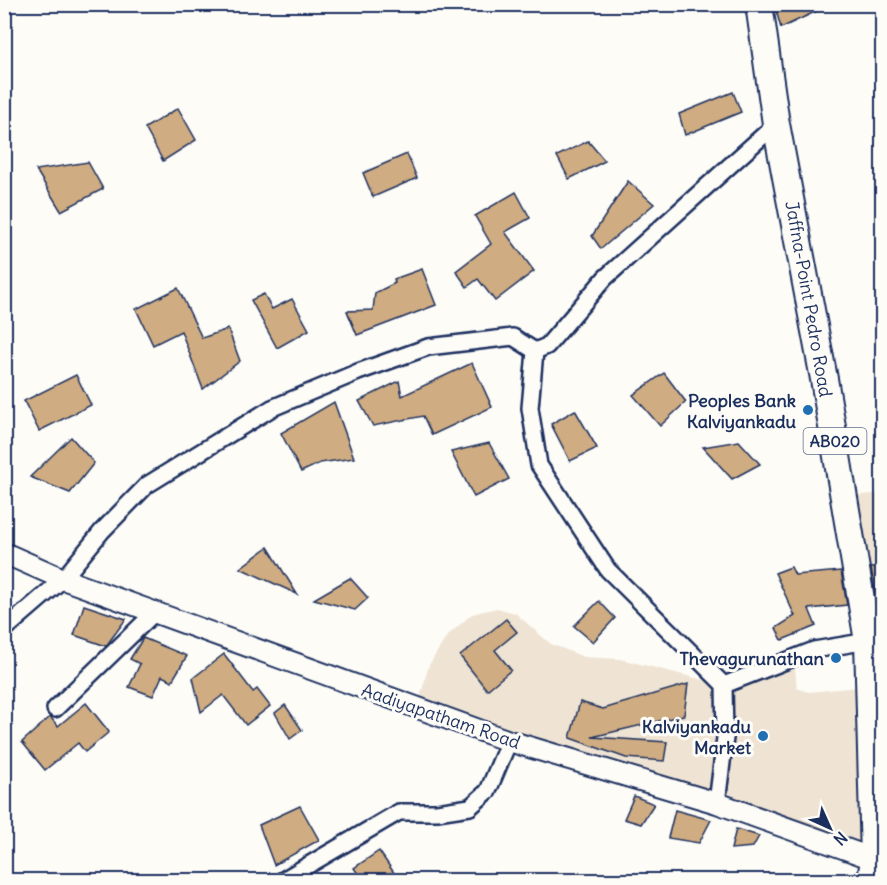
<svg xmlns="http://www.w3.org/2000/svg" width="887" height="885" viewBox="0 0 887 885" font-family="Delius,sans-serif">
<rect width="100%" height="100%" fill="#fdfcf7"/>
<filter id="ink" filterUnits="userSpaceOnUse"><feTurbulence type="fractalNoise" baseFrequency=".0167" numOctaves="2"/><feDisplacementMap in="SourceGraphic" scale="12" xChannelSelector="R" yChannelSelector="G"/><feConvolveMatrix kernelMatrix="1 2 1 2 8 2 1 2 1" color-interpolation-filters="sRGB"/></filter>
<g filter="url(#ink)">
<g fill="#efe4d4">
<polygon points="882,493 882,610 863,616 844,497"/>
<polygon points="497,608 515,613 551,644 584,657 620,659 724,685 794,658 797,688 808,692 868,686 868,662 882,659 882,862 417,708 429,665 447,636 472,614"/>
</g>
<g fill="#cfac81" stroke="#1b2f5e" stroke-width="1.5">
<polygon points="780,4 832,4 781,28 775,7"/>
<polygon points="733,92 741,112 685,135 679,114"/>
<polygon points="178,108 196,140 163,161 145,128"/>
<polygon points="588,141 605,161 569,179 557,156"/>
<polygon points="407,154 417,178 373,197 363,173"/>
<polygon points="88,162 103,189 61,211 36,170"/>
<polygon points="628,181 654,204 601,249 592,236"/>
<polygon points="516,192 530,218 505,232 534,271 495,301 478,279 467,287 456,271 491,244 475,216"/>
<polygon points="422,269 436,305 357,335 347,311 373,310 375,293 395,283 394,279"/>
<polygon points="178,288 202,338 228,329 240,361 203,389 181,331 153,345 136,309"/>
<polygon points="264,294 272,309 292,299 309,330 277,348 251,300"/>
<polygon points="472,363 492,407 432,435 423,416 373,426 359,401 399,381 402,396"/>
<polygon points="664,373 686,402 660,426 633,395"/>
<polygon points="76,375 91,405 39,431 24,401"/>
<polygon points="334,402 354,458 320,463 301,472 281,433"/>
<polygon points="575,410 597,448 570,461 551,424"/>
<polygon points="71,437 94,463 70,493 30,477"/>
<polygon points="739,441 760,464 732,479 703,447"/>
<polygon points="489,443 509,479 474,497 451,452"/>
<polygon points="268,547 297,594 240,568"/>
<polygon points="791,567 795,575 841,571 847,605 809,609 816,626 782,640 776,628 795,616 775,573"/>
<polygon points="882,567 882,600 877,601 871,568"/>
<polygon points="350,578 368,598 355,610 314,599"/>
<polygon points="599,601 615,618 593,642 574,626"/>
<polygon points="84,605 126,619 106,646 74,635"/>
<polygon points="506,619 517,632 495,650 511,670 487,690 460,656"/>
<polygon points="143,638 187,656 172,681 162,676 153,696 129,687 140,664 130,659"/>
<polygon points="224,654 253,692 257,689 270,706 246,725 223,695 201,712 193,678"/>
<polygon points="688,684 684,715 592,737 667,742 664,761 626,758 570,738 580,702 603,709"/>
<polygon points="86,703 109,732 85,752 78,743 45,770 22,742 50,717 58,726"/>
<polygon points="285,705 302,730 290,739 275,713"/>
<polygon points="634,796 654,804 641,824 624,819"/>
<polygon points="300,806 319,840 274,865 259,825"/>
<polygon points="675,810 711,820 699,843 668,838"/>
<polygon points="736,829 759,836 753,847 731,849"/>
<polygon points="379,851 399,880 362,880 354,868"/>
</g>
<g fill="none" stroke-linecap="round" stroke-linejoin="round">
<g stroke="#1b2f5e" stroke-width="20">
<g id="minor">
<polyline points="535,351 530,408 539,465 608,570 724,685 725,738 717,803"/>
<polyline points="4,630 63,579 102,531 147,485 272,408 358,372 428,347 513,337 535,351 547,346 605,278 776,124"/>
<polyline points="724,685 814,650 868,641"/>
<polyline points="55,709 156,611"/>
<polyline points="283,880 399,812 437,812 470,807 488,791 509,741"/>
</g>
</g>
<g stroke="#1b2f5e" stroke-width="24">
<polyline id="tertiary" points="4,553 63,579 509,741 717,803 882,862"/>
</g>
<g stroke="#1b2f5e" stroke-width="30">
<polyline id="primary" points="759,4 776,124 824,379 868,641 874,859 871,880"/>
</g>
<use href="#minor" stroke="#fdfcf7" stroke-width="15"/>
<use href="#tertiary" stroke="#fdfcf7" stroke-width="20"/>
<use href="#primary" stroke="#fdfcf7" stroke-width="26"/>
</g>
</g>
<g fill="#1f6fb2" stroke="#fdfcf7" stroke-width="2">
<circle cx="808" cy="410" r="6"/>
<circle cx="836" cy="658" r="6"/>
<circle cx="763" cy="736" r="6"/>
</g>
<g text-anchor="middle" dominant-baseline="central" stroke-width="6" stroke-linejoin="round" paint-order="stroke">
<rect fill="#fdfcf7" stroke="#5f6c8c" stroke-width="1.5" x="803.5" y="428" width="63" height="26" rx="4.5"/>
<g font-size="16" font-weight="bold" fill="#1b2f5e">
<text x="835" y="441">AB020</text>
</g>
<g font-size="18" fill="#1b2f5e" stroke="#fdfcf7">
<text transform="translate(809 299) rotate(80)">Jaffna-Point Pedro Road</text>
<text transform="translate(441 716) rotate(19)">Aadiyapatham Road</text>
</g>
<g font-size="18" font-weight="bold" fill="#1b2f5e" stroke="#fdfcf7" text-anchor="end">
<text x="796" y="400">Peoples Bank<tspan x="796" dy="21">Kalviyankadu</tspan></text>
<text x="824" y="658">Thevagurunathan</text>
<text x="751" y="726">Kalviyankadu<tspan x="751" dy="21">Market</tspan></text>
</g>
</g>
<rect width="887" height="885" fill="none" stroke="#fdfcf7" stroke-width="24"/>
<rect x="12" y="12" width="863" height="861" fill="none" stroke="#1b2f5e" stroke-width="2" filter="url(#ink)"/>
<g transform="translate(830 828) rotate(135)" stroke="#fdfcf7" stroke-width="4.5" paint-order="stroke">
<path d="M0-4.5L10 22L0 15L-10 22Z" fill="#1b2f5e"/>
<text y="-9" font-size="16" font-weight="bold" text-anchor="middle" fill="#1b2f5e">N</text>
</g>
</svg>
